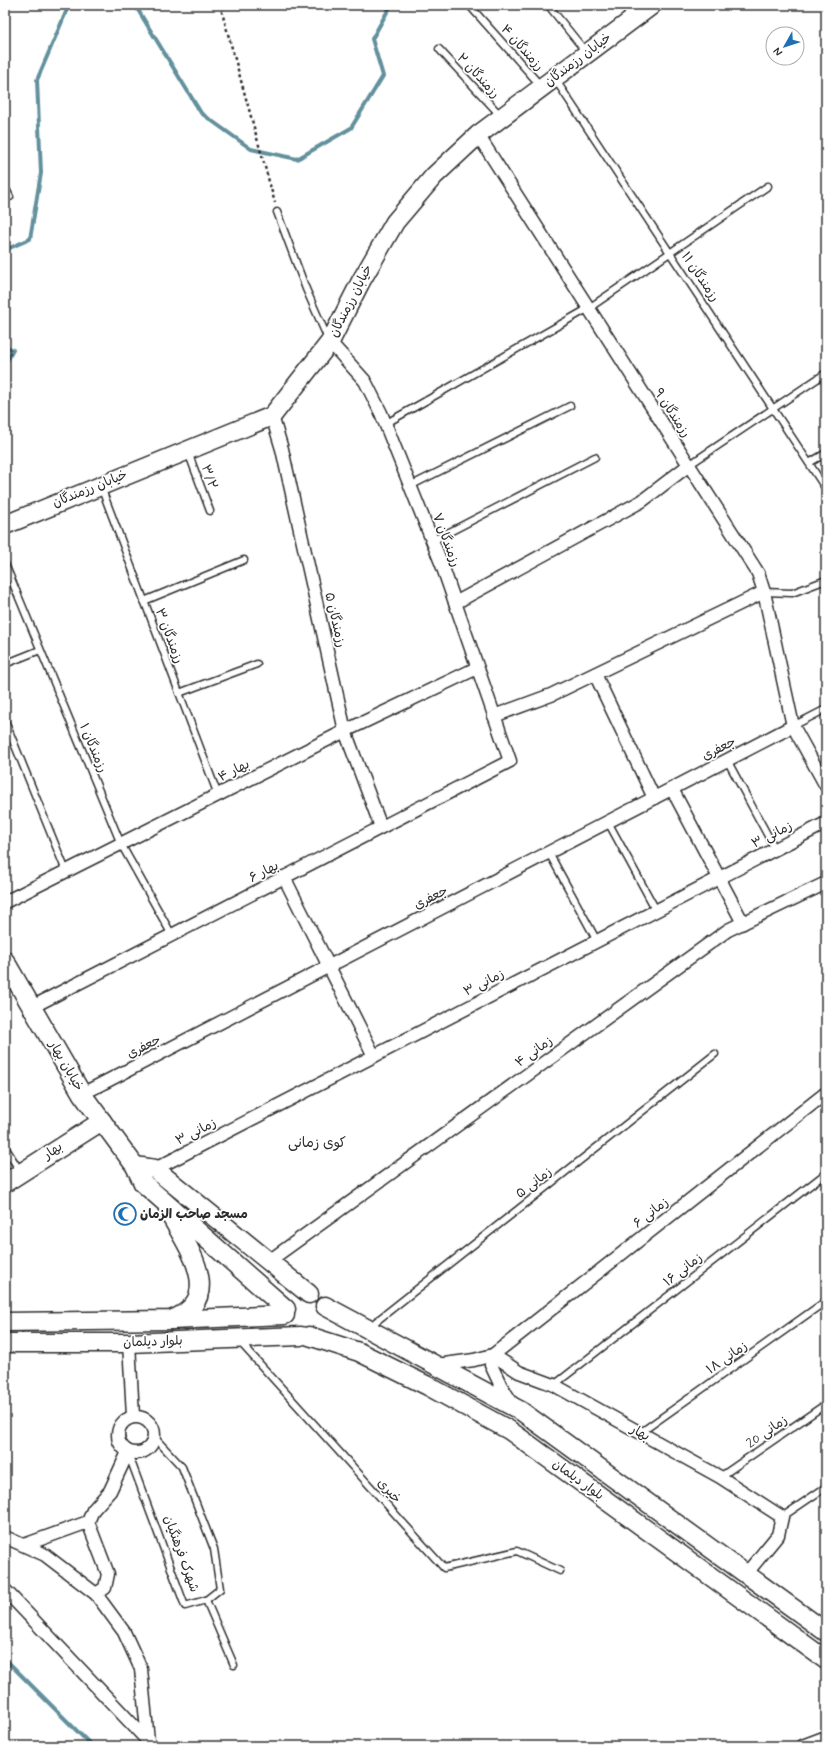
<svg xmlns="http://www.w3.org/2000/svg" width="831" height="1751" viewBox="0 0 831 1751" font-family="Mynerve,'Playpen Sans Arabic',sans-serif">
<rect width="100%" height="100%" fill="#fff"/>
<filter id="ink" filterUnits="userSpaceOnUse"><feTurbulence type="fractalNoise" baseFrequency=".025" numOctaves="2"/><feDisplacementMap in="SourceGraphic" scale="8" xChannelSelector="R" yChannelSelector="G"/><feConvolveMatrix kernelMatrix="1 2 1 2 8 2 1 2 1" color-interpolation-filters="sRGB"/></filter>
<g filter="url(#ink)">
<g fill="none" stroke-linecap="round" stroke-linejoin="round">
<g stroke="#62909c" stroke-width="4">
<polyline points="135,5 201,113 251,149 297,159 351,128 383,76 372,39 391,5"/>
<polyline points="5,250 30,239 41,173 37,80 69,5"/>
<polyline points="5,346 13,350 5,364"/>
<polyline points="5,1659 92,1746"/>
</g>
<g stroke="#2b2b2b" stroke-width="9">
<g id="lane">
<polyline points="469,5 541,86"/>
<polyline points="548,5 586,52"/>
<polyline points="623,5 633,18"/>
<polyline points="439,49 501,116"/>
<polyline points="555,79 826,489"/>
<polyline points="5,187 10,197"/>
<polyline points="277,212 306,289 328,339"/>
<polyline points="385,424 589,308 768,186"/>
<polyline points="188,452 210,511"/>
<polyline points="809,463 826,453"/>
<polyline points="689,465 826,373"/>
<polyline points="410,486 570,406"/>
<polyline points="101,487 218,795"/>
<polyline points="432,541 595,457"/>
<polyline points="5,564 121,844 172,935"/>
<polyline points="764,592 792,593 826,580"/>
<polyline points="144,601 244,560"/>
<polyline points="5,664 40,650"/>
<polyline points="179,693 257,664"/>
<polyline points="5,721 66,871"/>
<polyline points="793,726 826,709"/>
<polyline points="727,760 775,849"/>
<polyline points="608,822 656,910"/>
<polyline points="549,853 597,941"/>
<polyline points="5,1147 20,1171"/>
<polyline points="369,1327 715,1054"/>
<polyline points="239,1341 444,1568 517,1551 560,1571"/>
<polyline points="554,1385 826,1173"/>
<polyline points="640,1433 826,1301"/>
<polyline points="128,1453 185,1606 206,1600 220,1589 214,1549 182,1467 155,1438"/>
<polyline points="720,1477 826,1404"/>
<polyline points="782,1517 826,1487"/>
<polyline points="206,1600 234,1665"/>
</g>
</g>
<g stroke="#2b2b2b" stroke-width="15">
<g id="street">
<polyline points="478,135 758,573 764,592 793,726 826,786"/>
<polyline points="272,416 282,449 345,731 381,827"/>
<polyline points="455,603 642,501 689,465"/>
<polyline points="595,674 654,798"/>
<polyline points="494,716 551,695 764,592"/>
<polyline points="672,789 743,923"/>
<polyline points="284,877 374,1056"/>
<polyline points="5,902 345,731 477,668"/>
<polyline points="32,1007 510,761 442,565 381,413 365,381 330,342"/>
<polyline points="82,1094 793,726"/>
<polyline points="155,1169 826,823"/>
<polyline points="269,1261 728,930 826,883"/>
<polyline points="129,1343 133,1416"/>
<polyline points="493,1355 519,1372 554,1385 720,1477 782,1517 778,1535 746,1574"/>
<polyline points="493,1355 491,1365 501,1386 514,1406"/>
<polyline points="437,1365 474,1360 493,1355 826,1093"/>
<circle cx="136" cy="1435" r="18"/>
<polyline points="88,1522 108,1574 105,1588 96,1594"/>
<polyline points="5,1537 45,1555 96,1594 124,1632 141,1669 148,1741"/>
<polyline points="24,1545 88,1522 93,1510 110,1491 128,1452"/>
<polyline points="5,1590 148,1741 149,1744"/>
<polyline points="802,1746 826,1737"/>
</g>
</g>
<g stroke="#2b2b2b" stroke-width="21">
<g id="secondary">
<polyline points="5,525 272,416 330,342 361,281 395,222 434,176 478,135 652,5"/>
<polyline points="5,961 82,1094 135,1166 143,1183 286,1309"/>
<polyline points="135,1166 155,1169 309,1294"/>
<polyline points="5,1183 102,1121"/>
<path d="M168,1211c18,34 60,87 3,109"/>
<polyline points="325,1306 521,1411 826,1632"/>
<polyline points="5,1322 171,1320 285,1315"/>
<polyline points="309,1336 359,1352 428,1386 509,1430 826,1660"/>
<polyline points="5,1343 129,1343 301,1336"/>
</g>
</g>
<polyline stroke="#2b2b2b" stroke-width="2.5" stroke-dasharray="3 3" stroke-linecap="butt" points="220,5 275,203"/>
<use href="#lane" stroke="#fff" stroke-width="6"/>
<use href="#street" stroke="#fff" stroke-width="12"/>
<use href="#secondary" stroke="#fff" stroke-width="18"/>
</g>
</g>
<defs>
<g id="mosque-ring" transform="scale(1.15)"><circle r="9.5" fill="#fff" stroke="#1f6fb2" stroke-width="1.5"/><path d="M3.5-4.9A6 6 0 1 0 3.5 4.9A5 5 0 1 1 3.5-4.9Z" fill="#1f6fb2"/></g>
</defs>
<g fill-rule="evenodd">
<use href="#mosque-ring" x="125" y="1214"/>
</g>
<g text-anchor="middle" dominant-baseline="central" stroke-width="3.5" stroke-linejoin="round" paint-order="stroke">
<g font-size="13" fill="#2b2b2b" stroke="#fff">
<text transform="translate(522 48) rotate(48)">رزمندگان ۴</text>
<text transform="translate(578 60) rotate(-37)">خیابان رزمندگان</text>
<text transform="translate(478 76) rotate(47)">رزمندگان ۲</text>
<text transform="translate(700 277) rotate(56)">رزمندگان ۱۱</text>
<text transform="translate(351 301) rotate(-63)">خیابان رزمندگان</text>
<text transform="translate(672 413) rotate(57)">رزمندگان ۹</text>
<text transform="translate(209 477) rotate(70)">۳/۲</text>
<text transform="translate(90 489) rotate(-22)">خیابان رزمندگان</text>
<text transform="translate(446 540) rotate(69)">رزمندگان ۷</text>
<text transform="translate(335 620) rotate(77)">رزمندگان ۵</text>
<text transform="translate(169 636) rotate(69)">رزمندگان ۳</text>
<text transform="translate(93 748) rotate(67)">رزمندگان ۱</text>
<text transform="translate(719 749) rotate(-27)">جعفری</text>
<text transform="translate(234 771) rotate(-27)">بهار ۴</text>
<text transform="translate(772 835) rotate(-27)">زمانی ۳</text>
<text transform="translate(264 872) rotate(-27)">بهار ۶</text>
<text transform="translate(431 898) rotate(-27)">جعفری</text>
<text transform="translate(484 983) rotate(-27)">زمانی ۳</text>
<text transform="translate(144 1047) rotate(-27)">جعفری</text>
<text transform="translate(534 1052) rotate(-36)">زمانی ۴</text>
<text transform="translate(66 1066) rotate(60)">خیابان بهار</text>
<text transform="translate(196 1132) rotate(-27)">زمانی ۳</text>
<text transform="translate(53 1151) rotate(-34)">بهار</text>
<text transform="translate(534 1183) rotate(-38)">زمانی ۵</text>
<text transform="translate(651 1213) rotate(-38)">زمانی ۶</text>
<text transform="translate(683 1270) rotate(-38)">زمانی ۱۶</text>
<text transform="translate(153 1342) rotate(-2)">بلوار دیلمان</text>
<text transform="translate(727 1358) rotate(-35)">زمانی ۱۸</text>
<text transform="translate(767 1432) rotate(-35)">زمانی 20</text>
<text transform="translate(640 1433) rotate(29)">بهار</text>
<text transform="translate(578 1480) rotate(36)">بلوار دیلمان</text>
<text transform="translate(389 1491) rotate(48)">خیری</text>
<text transform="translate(181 1554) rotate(70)">شهرک فرهنگیان</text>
</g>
<g font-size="13" font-weight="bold" fill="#2b2b2b" stroke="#fff" text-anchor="start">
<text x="140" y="1214">مسجد صاحب الزمان</text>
</g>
<g font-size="14" fill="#2b2b2b" stroke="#fff">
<text x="317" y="1143">کوی زمانی</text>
</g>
</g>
<rect width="831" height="1751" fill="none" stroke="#fff" stroke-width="20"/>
<rect x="10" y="10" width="811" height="1731" fill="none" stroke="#2b2b2b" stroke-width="1.5" filter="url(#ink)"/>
<g transform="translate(785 46) rotate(231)"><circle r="19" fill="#ffffff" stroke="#aaaaaa"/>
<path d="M0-3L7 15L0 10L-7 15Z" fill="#1f6fb2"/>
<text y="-6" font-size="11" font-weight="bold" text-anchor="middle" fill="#2b2b2b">N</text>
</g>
</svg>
